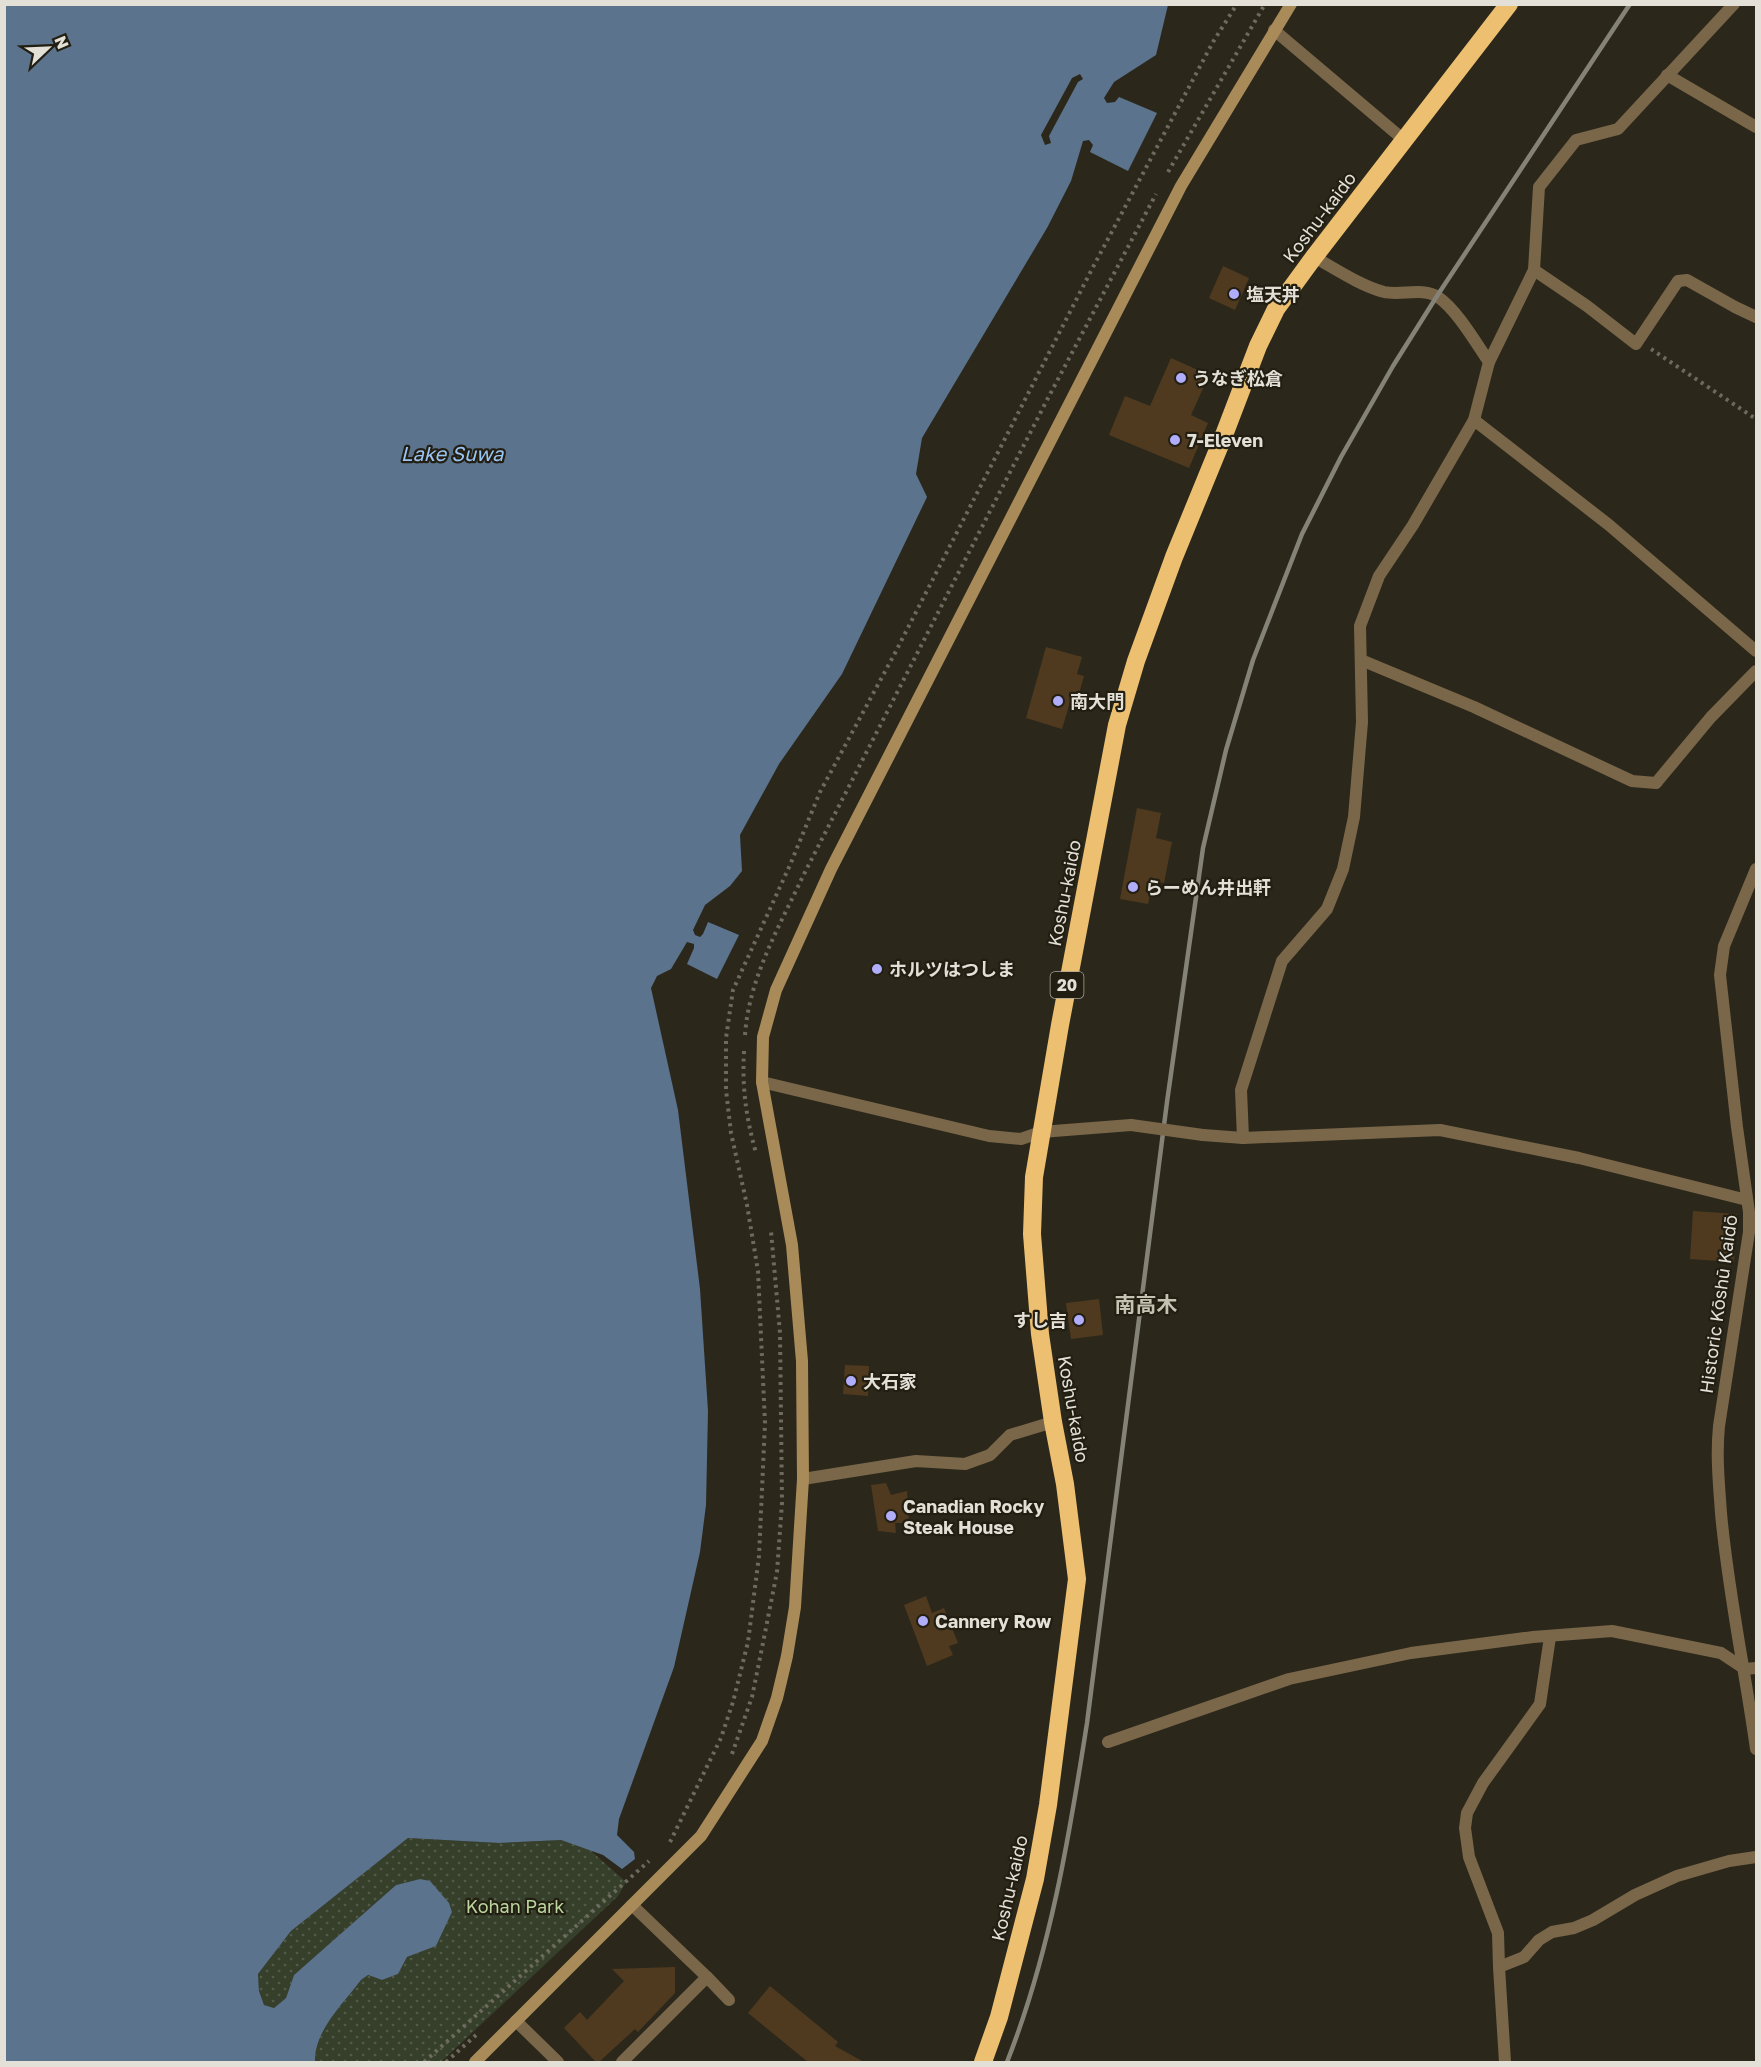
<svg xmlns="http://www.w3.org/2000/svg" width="1761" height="2067" viewBox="0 0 1761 2067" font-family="'Golos Text','Noto Sans JP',sans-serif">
<defs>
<pattern id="park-dots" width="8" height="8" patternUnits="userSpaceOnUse" patternTransform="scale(1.5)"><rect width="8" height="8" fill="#353f2a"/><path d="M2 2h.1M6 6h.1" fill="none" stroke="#525a48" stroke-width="1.8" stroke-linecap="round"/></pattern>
</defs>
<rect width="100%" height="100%" fill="#2b281b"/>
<path fill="url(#park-dots)" d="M408,1838l91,5 62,-3 29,10 36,32 -8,14 -177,166h-126c-1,-31 28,-58 46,-82l6,-5 15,5 16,-6 9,-17 29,-11 16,-35 -32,-32 -24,6 -102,90 -8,23 -12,10 -10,-3 -5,-14 -1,-17 33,-43z"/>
<path fill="#5b738d" d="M5,5h1163l-12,50 -42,27 -10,16 3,5 8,-1 4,-5 38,16 -29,58 -38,-19 3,-7 -4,-5 -6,1 -12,40 -24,47 -125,210 -6,36 11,23 -85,177 -63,90 -39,71 2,36 -12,15 -25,19 -12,25 2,5 5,2 3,-3 5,-12 31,13 -22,44 -30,-15 7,-16v-4l-7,-2 -16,27 -14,7 -6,12 27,122 22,179 8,122 -2,94 -6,47 -26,115 -55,152 -2,16 17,17 1,7 -13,10 -19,-14 -42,-15 -62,3 -91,-5 -117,93 -33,43 1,17 5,14 10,3 12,-10 8,-23 102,-90 24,-6 10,2 19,22 3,9 -16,34 -29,11 -9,17 -16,6 -14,-5 -7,5c-18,24 -47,51 -46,82h-310z"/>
<polygon fill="#2b281b" points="1080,74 1083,79 1078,82 1049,136 1051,143 1045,145 1041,135 1072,78"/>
<g fill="#4f3a1f">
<polygon points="1223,266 1249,278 1235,310 1209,298"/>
<polygon points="1171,358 1209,375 1191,415 1208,423 1189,468 1109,435 1125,396 1150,406"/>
<polygon points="1046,647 1082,657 1077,674 1084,676 1079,694 1073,692 1062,729 1026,718"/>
<polygon points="1137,808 1161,813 1156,838 1172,842 1164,883 1153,881 1148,904 1120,899"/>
<polygon points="1693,1211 1737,1214 1734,1262 1690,1259"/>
<polygon points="1099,1299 1103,1335 1071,1339 1066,1303"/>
<polygon points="845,1365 869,1366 868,1396 843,1394"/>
<polygon points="886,1483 891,1495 907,1491 909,1523 895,1523 896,1533 878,1531 871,1485"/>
<polygon points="926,1596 932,1613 944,1608 958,1643 949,1646 953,1655 927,1666 904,1605"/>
<polygon points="675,1967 675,1993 638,2032 635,2029 599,2062 596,2062 564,2028 580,2012 587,2020 624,1981 612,1969"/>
<polygon points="770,1986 838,2042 835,2046 864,2062 808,2062 748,2013"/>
</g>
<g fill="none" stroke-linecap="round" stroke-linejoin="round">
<g stroke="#6d6a5e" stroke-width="4" stroke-dasharray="3 4.5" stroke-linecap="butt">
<polyline points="1168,172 1265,4"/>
<polyline points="1651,349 1756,419"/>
<path d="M745,1035c4,-57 34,-108 58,-159l244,-476 109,-206"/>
<path d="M744,1051c-2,38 2,66 12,102"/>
<polyline points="732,1754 752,1697 762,1648 777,1572 782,1503 780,1333 771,1231"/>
<polyline points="670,1842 721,1738 733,1702 748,1642 759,1556 765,1423 758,1271 747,1205 731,1133 726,1090 726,1038 733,990 790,865 820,792 895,653 1092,269 1213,42 1237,4"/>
<polyline points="424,2062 649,1861"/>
<polyline points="446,2062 476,2035"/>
</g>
<g stroke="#7a674a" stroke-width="12">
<polyline points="1667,75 1756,127"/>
<polyline points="1534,270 1587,306 1636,344 1678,281 1687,280 1735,307 1756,317"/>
<polyline points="1489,362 1534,270 1539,187 1576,140 1618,129 1734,4"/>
<polyline points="1656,783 1711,717 1756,671"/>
<polyline points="1499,1967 1524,1957 1539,1940 1552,1932 1574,1928 1593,1920 1635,1895 1677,1876 1729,1861 1756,1857"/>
</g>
<g stroke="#7a674a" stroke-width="12">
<polyline points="1274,30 1404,140"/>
<polyline points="1474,420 1609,525 1756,651"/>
<polyline points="1361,660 1474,707 1632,781 1656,783"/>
<path d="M1756,869l-32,77 -4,29 17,152 12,85v20l-30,194c-3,30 0,58 2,87 7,79 24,157 35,236"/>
<polyline points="762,1082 989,1136 1021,1139 1041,1132 1131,1125"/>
<polyline points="1203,1135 1243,1138 1440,1130 1579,1158 1747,1200"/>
<path d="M1243,1138l-2,-48 41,-129 45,-52 16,-40 11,-52 8,-95 -2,-96 19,-50 34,-51 61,-105 15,-58c-13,-19 -32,-52 -51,-65 -15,-10 -38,-1 -54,-5 -25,-7 -48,-23 -70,-35"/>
<polyline points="803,1479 916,1461 965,1464 990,1455 1010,1435 1053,1422"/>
<polyline points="1108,1742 1289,1679 1411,1653 1533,1637 1612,1631 1721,1653 1745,1669 1756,1668"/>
<polyline points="707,1977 729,2000"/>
<polyline points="516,2021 558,2062"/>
<polyline points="622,2062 707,1977 632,1905"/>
<polyline points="1505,2062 1499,1967 1498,1933 1469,1857 1465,1828 1467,1813 1483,1783 1540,1704 1550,1637"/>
</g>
<polyline stroke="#a98b5a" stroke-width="12" points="475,2062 701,1836 762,1741 777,1698 787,1656 795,1607 803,1479 802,1361 792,1245 762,1082 763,1037 776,990 831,869 1181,186 1291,4"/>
<polyline stroke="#edbf71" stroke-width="18" points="983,2062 999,2017 1035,1879 1048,1805 1077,1579 1065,1484 1053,1422 1040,1334 1032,1234 1034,1177 1060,1025 1117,725 1136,661 1174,557 1224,435 1258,346 1276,309 1314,257 1509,4"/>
<path stroke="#858277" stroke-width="4.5" d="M1007,2062c43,-109 62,-224 80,-339l80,-621 36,-254 23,-98 27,-90 49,-126 39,-77 52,-91 44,-70 193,-292"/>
<polyline stroke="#7a674a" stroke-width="12" points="1131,1125 1203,1135"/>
</g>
<g fill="#b0aefa" stroke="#221e12" stroke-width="2">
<circle cx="1234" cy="294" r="6"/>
<circle cx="1181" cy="378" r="6"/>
<circle cx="1175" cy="440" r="6"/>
<circle cx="1058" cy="701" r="6"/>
<circle cx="1133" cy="887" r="6"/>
<circle cx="877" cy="969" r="6"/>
<circle cx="1079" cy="1320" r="6"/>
<circle cx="851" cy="1381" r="6"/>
<circle cx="891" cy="1516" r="6"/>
<circle cx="923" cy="1621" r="6"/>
</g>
<g text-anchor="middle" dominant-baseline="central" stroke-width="4.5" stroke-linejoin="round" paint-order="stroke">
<rect fill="#221e12" stroke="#a9a69d" stroke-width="1.5" x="1050.5" y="972" width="33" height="26" rx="4.5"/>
<g font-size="16" font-weight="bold" fill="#e3e0d8">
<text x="1067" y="985">20</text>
</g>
<g font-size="18" fill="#e3e0d8" stroke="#221e12">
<text transform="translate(1319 217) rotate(-53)">Koshu-kaido</text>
<text transform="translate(1064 893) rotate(-79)">Koshu-kaido</text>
<text transform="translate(1718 1304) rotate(-82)">Historic Kōshū Kaidō</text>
<text transform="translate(1074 1409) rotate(80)">Koshu-kaido</text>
<text transform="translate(1009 1888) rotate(-77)">Koshu-kaido</text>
</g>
<g font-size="18" font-weight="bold" fill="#e3e0d8" stroke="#221e12" text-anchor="start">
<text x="1246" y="294">塩天丼</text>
<text x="1193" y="378">うなぎ松倉</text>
<text x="1187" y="440">7-Eleven</text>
<text x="1070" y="701">南大門</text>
<text x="1145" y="887">らーめん井出軒</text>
<text x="889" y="969">ホルツはつしま</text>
<text x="1067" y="1320" text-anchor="end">すし吉</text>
<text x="863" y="1381">大石家</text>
<text x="903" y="1506">Canadian Rocky<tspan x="903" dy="21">Steak House</tspan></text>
<text x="935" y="1621">Cannery Row</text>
</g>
<g font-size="18" fill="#bad59d" stroke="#221e12">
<text x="515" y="1906">Kohan Park</text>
</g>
<g font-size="20" font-style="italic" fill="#9ac4f3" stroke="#221e12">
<text x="452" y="453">Lake Suwa</text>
</g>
<g font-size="21" font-weight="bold" fill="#c6c2b2" stroke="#221e12">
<text x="1146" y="1304">南高木</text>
</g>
</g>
<rect width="1761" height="2067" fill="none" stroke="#e3e0d8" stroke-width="12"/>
<g transform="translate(48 48) rotate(67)" stroke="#221e12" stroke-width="4.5" paint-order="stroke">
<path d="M0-4.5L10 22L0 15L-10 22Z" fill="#e3e0d8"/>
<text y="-9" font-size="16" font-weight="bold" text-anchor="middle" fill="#e3e0d8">N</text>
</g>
</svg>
